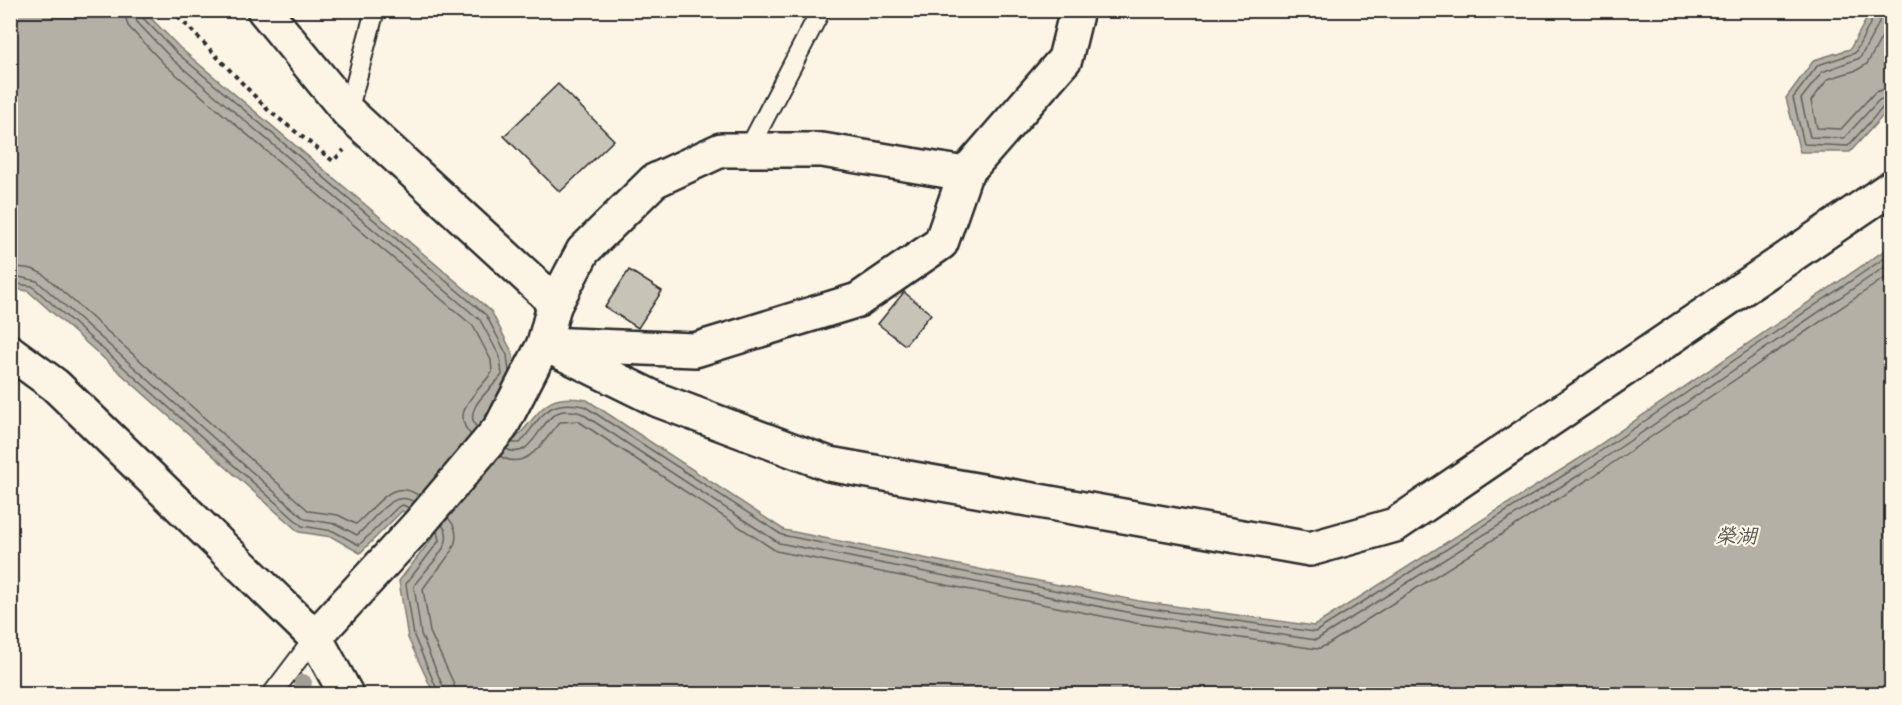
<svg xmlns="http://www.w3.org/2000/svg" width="1902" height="705" viewBox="0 0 1902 705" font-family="'Gochi Hand','LXGW WenKai TC',sans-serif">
<rect width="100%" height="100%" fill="#fcf5e5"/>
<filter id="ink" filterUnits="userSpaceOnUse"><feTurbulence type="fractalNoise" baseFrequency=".0167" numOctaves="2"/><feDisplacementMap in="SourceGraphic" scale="12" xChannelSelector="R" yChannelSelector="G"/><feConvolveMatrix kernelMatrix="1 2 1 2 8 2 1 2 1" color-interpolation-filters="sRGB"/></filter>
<g filter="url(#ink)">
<g fill="#b4b0a5" stroke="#7d7b74" stroke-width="1.5">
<path d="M11,11h133l36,37 311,263 22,43 3,26 -32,37 31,22c27,-27 28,-47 72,-39l197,130 355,71 175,25 263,-166 314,-214v448h-1457l-26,-56 -9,-57 35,-45 -32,-25 -42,42 -28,-16 -33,-5 -271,-241 -17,-3z"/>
<polygon points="1865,11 1891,11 1891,107 1850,152 1800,152 1786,98 1814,60 1850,49 1867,18"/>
</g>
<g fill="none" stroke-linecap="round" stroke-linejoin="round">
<g stroke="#62605c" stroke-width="1.5">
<path d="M124,10l4,16 37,39 308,261 18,34 1,12c-12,19 -44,39 -21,63"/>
<path d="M133,10l4,12 35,37 308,261 20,37 2,18c-10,14 -41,34 -25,53"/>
<polyline points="141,10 142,17 177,53 486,315 507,355 509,372"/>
<polyline points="1871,10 1872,20 1855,53 1818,65 1793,98 1804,144 1848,146 1885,105 1892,103"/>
<polyline points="1879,10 1879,23 1860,58 1822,72 1801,99 1810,137 1844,138 1879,100 1892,96"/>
<polyline points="1888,10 1888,26 1867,64 1857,70 1828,79 1811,101 1817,128 1841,129 1875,92 1892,87"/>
<path d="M10,266l22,3 11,5 266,237 29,4 18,9c19,-15 36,-49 63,-28"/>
<path d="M10,275l27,6 268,238 31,5 21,11c15,-12 35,-48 57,-33"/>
<polyline points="10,283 32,286 302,526 333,531 359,545 398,507 403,505 409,508"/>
<path d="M511,443h9c22,-26 26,-45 64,-37l198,129 356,72 177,25 265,-167 312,-212"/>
<path d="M506,449c25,13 33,-28 51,-36 8,-4 16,-2 24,0l198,130 358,71 179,26 268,-168 308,-210"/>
<path d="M500,456c27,17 45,-17 60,-34l18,-1 198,130 360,72 181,26 10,-4 262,-166 303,-206"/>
<path d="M448,518c24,25 -13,50 -25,71l7,43 24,52 1,10"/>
<path d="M442,525c17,19 -19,45 -28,61l7,48 25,60"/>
<polyline points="437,531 439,541 406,584 414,636 439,694"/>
</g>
</g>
<g fill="#c8c3b7" stroke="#2b2b2b" stroke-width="1.5">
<polygon points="558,84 614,140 560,192 504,136"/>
<polygon points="629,270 662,291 638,328 605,307"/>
<polygon points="904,292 931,314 905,345 878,324"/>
</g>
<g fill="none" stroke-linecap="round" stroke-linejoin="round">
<g stroke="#2b2b2b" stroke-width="22">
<g id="lane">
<polyline points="348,112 375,10"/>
<polyline points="748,150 821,10"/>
<polyline points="272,694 315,637"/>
</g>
</g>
<g stroke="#2b2b2b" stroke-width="38">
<g id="street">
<polyline points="264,10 348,112 546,294 554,306 544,344 658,400 829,464 1310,549 1395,525 1892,187"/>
<polyline points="554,306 583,251 654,181 721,150 822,150 965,174"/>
<polyline points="10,352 55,385 315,637 346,694"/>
<polyline points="315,637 419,524 501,427 544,344 695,350 858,300 941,243 965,174 1065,59 1077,10"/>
</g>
</g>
<polyline stroke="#2b2b2b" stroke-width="4" stroke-dasharray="4.5 4.5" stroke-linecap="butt" points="172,10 268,110 333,161 344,150"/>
<use href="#lane" stroke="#fcf5e5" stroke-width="18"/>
<use href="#street" stroke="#fcf5e5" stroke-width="33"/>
</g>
<circle fill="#a29e95" cx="303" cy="683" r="9"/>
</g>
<g text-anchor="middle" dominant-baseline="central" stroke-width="4.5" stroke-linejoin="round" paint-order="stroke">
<g font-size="21" font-style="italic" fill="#545350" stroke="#fcf5e5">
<text x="1736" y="539">榮湖</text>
</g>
</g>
<rect width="1902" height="705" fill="none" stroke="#fcf5e5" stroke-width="36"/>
<rect x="18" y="18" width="1866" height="669" fill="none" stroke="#2b2b2b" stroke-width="2" filter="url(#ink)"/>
</svg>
